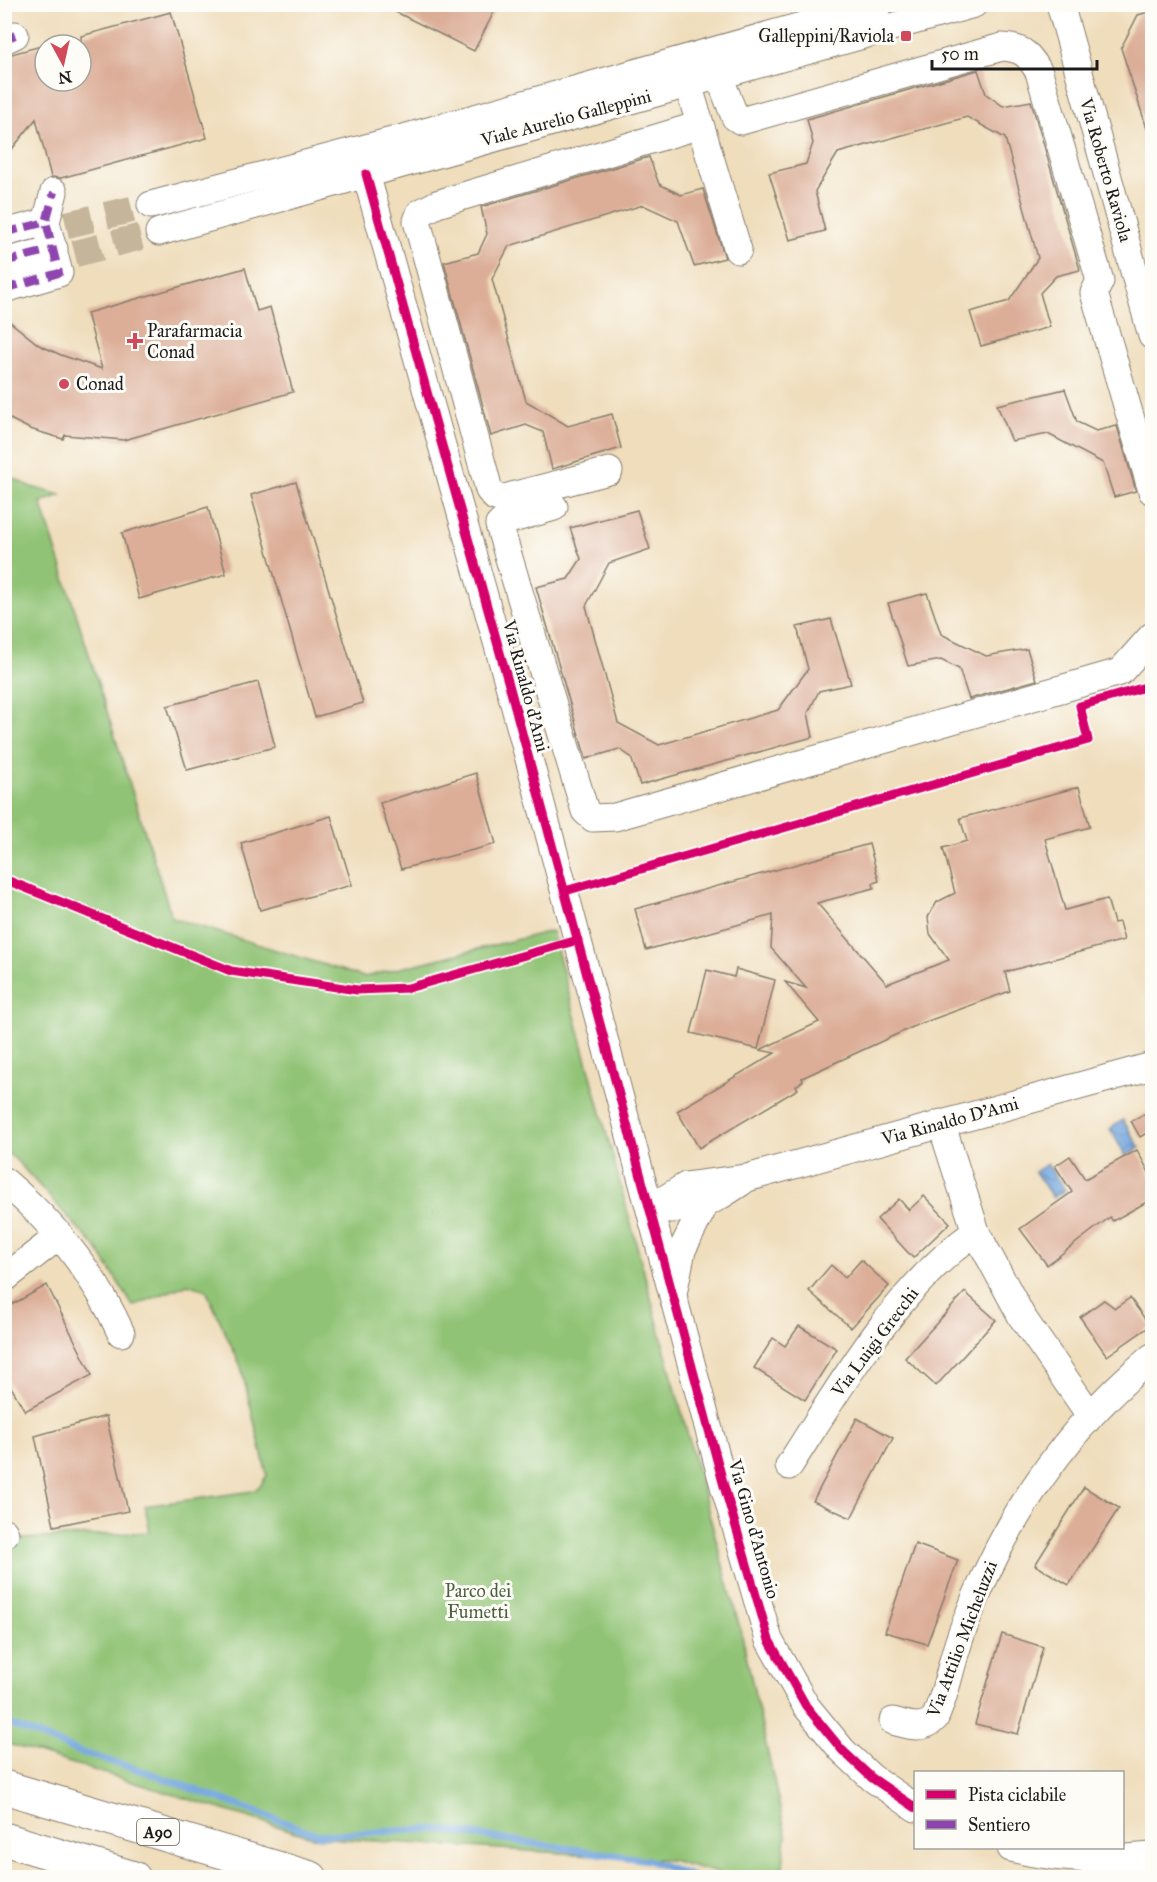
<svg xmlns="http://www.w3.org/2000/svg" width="1157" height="1882" viewBox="0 0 1157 1882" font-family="'IM FELL Great Primer',serif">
<defs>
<pattern id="water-waves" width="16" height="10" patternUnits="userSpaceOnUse" patternTransform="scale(1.5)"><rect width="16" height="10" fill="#72a5de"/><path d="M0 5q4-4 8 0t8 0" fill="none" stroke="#5d86b3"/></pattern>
</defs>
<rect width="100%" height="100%" fill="#fdfcf7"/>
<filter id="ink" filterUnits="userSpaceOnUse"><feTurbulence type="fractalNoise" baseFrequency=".0167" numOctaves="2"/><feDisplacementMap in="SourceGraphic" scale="12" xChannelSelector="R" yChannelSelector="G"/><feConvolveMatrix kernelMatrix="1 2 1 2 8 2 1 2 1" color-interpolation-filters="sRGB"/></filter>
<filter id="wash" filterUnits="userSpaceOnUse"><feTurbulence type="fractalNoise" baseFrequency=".008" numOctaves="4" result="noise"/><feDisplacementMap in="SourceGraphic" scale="24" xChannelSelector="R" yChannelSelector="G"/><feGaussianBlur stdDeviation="1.35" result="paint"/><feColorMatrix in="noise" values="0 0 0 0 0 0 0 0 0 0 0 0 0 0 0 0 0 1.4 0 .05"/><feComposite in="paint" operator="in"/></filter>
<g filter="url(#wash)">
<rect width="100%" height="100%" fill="#efddbb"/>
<polygon fill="#90c374" stroke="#567048" stroke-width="1.5" points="5,474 31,487 61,495 41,502 172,918 364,977 552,931 742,1636 786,1835 782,1877 732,1877 671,1860 312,1837 5,1743 5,1540 150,1532 145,1506 253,1491 261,1485 267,1475 241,1367 206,1290 188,1284 133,1306 98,1250 15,1159 5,1152"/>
<g fill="url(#water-waves)" stroke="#47607d" stroke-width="1.5">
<polygon points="1123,1120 1140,1148 1126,1156 1110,1129"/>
<polygon points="1047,1164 1065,1190 1053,1198 1035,1172"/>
</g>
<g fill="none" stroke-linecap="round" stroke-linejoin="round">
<polyline stroke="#72a5de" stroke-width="7" points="4,1722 80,1752 146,1772 319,1835 433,1829 648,1860 696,1878"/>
</g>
<g id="blocks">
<g fill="#dcae98">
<polygon points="380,4 498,4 474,51"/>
<polygon points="1152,11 1152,134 1149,135 1121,48 1138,15"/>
<polygon points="171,12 207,138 61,178 51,177 36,119 4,159 4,56 45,45 45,81 81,81 81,36"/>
<polygon points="978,70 986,94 1003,106 1031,101 1080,270 1056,276 1040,293 1050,327 981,346 970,312 1009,301 1038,258 1005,138 967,117 838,153 815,191 825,231 790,240 769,173 806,164 813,143 807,119"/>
<polygon points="649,157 659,184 681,195 703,189 725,258 694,266 678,221 643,205 509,246 492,279 526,401 568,426 612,414 621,448 552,469 543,432 526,425 491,436 444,262 478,253 487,234 481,207"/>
<polygon points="245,268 257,311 270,307 293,392 124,440 65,435 63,439 30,429 4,416 4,317 39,345 61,355 102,369 87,313"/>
<polygon points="1065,389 1077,422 1096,431 1117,426 1136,491 1114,497 1103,463 1048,434 1012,441 997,405"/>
<polygon points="296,482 363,703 315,717 251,495"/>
<polygon points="208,507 226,574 139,599 122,533"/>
<polygon points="637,510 650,549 609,563 586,606 618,723 659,745 778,710 808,669 797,627 831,619 851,684 819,691 808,713 813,737 640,785 631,757 619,749 586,759 536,587 568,579 581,559 570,528"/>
<polygon points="927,593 941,634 986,656 1027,649 1037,680 969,699 959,669 941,660 908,666 888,603"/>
<polygon points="258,682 275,747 187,770 167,706"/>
<polygon points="476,773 496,844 401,869 380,803"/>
<polygon points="1079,787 1090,827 1045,839 1065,910 1107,899 1114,923 1119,922 1124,940 1005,972 1010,991 917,1025 802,1078 803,1081 796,1086 798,1089 699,1148 677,1111 775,1053 760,1050 819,1022 785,982 806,988 771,948 773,915 646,950 635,909 869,844 879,881 873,883 874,888 817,903 887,984 949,960 930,934 928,917 937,902 955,893 943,848 967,841 960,818"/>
<polygon points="331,816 352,885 260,910 241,843"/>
<polygon points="736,969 775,980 758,1049 691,1033 707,970 734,977"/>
<polygon points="1152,1110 1152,1130 1140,1137 1131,1121"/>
<polygon points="1137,1150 1152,1178 1152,1199 1113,1221 1110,1217 1047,1265 1020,1229 1072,1192 1055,1166 1070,1156 1085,1179"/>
<polygon points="924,1196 950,1223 913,1258 877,1219 899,1199 909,1210"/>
<polygon points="861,1260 889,1286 851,1328 809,1291 831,1265 845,1278"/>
<polygon points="47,1285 92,1375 25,1411 4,1375 4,1309"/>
<polygon points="965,1292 996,1320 936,1386 905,1358"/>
<polygon points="1130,1298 1150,1326 1107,1356 1080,1317 1104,1300 1115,1308"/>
<polygon points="799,1326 837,1349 805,1400 754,1368 773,1338 785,1346"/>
<polygon points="106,1416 128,1511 54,1526 35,1436"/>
<polygon points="857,1418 893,1438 851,1518 813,1501"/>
<polygon points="1084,1487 1119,1508 1069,1585 1035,1565"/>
<polygon points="915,1544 958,1560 927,1644 885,1632"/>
<polygon points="1002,1634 1043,1647 1018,1734 975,1724"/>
</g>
</g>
</g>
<g filter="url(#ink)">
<use href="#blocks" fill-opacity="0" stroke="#867c6c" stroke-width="1.5"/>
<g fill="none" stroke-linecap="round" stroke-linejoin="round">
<g stroke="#c5b69b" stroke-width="27" stroke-dasharray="27 14" stroke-linecap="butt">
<polyline points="26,234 151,205"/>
<polyline points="35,264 159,232"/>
</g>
<g stroke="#867c6c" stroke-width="29">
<g id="minor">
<polyline points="1060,4 1152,336"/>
<polyline points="4,40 15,35"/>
<path d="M719,76l16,41 6,4 261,-74c21,1 27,8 37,25l61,209 -6,12 58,198"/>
<polyline points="688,84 738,250"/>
<polyline points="366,174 511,692 724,1486 769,1640 806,1706 842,1750 872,1778 916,1808"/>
<polyline points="151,205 407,137 880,4"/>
<polyline points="159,232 974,4"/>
<polyline points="4,233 46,222 54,192"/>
<polyline points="4,262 54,249"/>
<polyline points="4,289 59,273 46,222"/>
<polyline points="609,471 504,498 495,497 489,490 417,221 420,213 437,204 700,125"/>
<polyline points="554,507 502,522 499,525 585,811 593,818 615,817 1120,672 1152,636"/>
<polyline points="941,1123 976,1232 1022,1317 1090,1415"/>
<path d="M4,1181c50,42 90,92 117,152"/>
<polyline points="650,1208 686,1186 747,1178 1152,1066"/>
<path d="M650,1208c47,4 55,-2 93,-27"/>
<polyline points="4,1279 60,1235"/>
<polyline points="674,1289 682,1250 704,1206"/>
<path d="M789,1466c50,-78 110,-182 187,-234"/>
<polyline points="4,1532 5,1534"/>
<path d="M893,1721c15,4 30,10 42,-3 13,-28 17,-62 29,-91 39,-105 101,-198 188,-270"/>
<path d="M1011,1848c47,12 94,13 141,8"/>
</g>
</g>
<g stroke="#867c6c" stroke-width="35">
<g id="highway">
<polyline points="4,1787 311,1878"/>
<polyline points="4,1839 134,1878"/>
</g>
</g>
<use href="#minor" stroke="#fff" stroke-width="27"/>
<use href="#highway" stroke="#fff" stroke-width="33"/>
<g stroke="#8e44ad" stroke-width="8" stroke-dasharray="15 8" stroke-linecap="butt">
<polyline points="4,40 15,35"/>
<polyline points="4,233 46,222 54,192"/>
<polyline points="4,262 54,249"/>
<polyline points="4,289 59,273 46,222"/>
</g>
<g stroke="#fdfcf7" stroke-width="13">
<g id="cycleway">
<polyline points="366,174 511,692 724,1486 769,1640 806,1706 842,1750 872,1778 916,1808"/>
<polyline points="4,879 231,971 357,990 408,988 578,940"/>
<polyline points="565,891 1088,740 1080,706 1152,685"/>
</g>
</g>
<use href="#cycleway" stroke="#d6006c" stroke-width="9"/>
</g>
</g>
<g fill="#d1495b" stroke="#fdfcf7" stroke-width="2">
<rect x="900" y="30" width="12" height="12" rx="3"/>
<path d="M132 332h6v6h6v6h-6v6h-6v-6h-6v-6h6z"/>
<circle cx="64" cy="384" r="6"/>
</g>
<g text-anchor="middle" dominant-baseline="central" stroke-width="6" stroke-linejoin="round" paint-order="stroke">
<rect fill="#fdfcf7" stroke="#605f5e" stroke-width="1.5" x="137" y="1819" width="42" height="26" rx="4.5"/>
<g font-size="16" font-weight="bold" fill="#1c1c1c">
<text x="158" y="1832">A90</text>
</g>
<g font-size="18" fill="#1c1c1c" stroke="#fdfcf7" text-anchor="start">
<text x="894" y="36" text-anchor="end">Galleppini/Raviola</text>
<text x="147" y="331">Parafarmacia<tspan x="147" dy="21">Conad</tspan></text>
<text x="76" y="384">Conad</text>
</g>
<g font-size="18" fill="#1c1c1c" stroke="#fdfcf7">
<text transform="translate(566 118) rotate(-15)">Viale Aurelio Galleppini</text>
<text transform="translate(1106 170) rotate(74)">Via Roberto Raviola</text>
<text transform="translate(526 686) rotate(75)">Via Rinaldo d'Ami</text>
<text transform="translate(950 1121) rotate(-15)">Via Rinaldo D'Ami</text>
<text transform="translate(875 1342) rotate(-53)">Via Luigi Grecchi</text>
<text transform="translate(754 1529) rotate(74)">Via Gino d'Antonio</text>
<text transform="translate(962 1639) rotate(-69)">Via Attilio Micheluzzi</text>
</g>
<g font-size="18" fill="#4a5f3f" stroke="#fdfcf7">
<text x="478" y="1591">Parco dei<tspan x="478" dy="21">Fumetti</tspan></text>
</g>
</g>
<rect width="1157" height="1882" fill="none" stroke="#fdfcf7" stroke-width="24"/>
<rect x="914" y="1771" width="210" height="78" fill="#fdfcf7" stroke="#a3a29f" stroke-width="1.5"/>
<rect x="926" y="1790" width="30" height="9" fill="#d6006c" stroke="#a3a29f" stroke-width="1.5"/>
<text x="968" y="1801" font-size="18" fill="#1c1c1c">Pista ciclabile</text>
<rect x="926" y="1820" width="30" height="9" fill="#8e44ad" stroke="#a3a29f" stroke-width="1.5"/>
<text x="968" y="1831" font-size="18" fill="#1c1c1c">Sentiero</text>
<g transform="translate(63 63) rotate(172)"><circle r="28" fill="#fdfcf7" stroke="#a3a29f" stroke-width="1.5"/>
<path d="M0-4.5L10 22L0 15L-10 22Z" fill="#d1495b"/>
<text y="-9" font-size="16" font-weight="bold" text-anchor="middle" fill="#1c1c1c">N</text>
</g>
<path d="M932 60v9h165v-9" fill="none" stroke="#1c1c1c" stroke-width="3"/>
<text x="941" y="60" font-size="18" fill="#1c1c1c" stroke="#fdfcf7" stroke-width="4.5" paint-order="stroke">50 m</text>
</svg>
